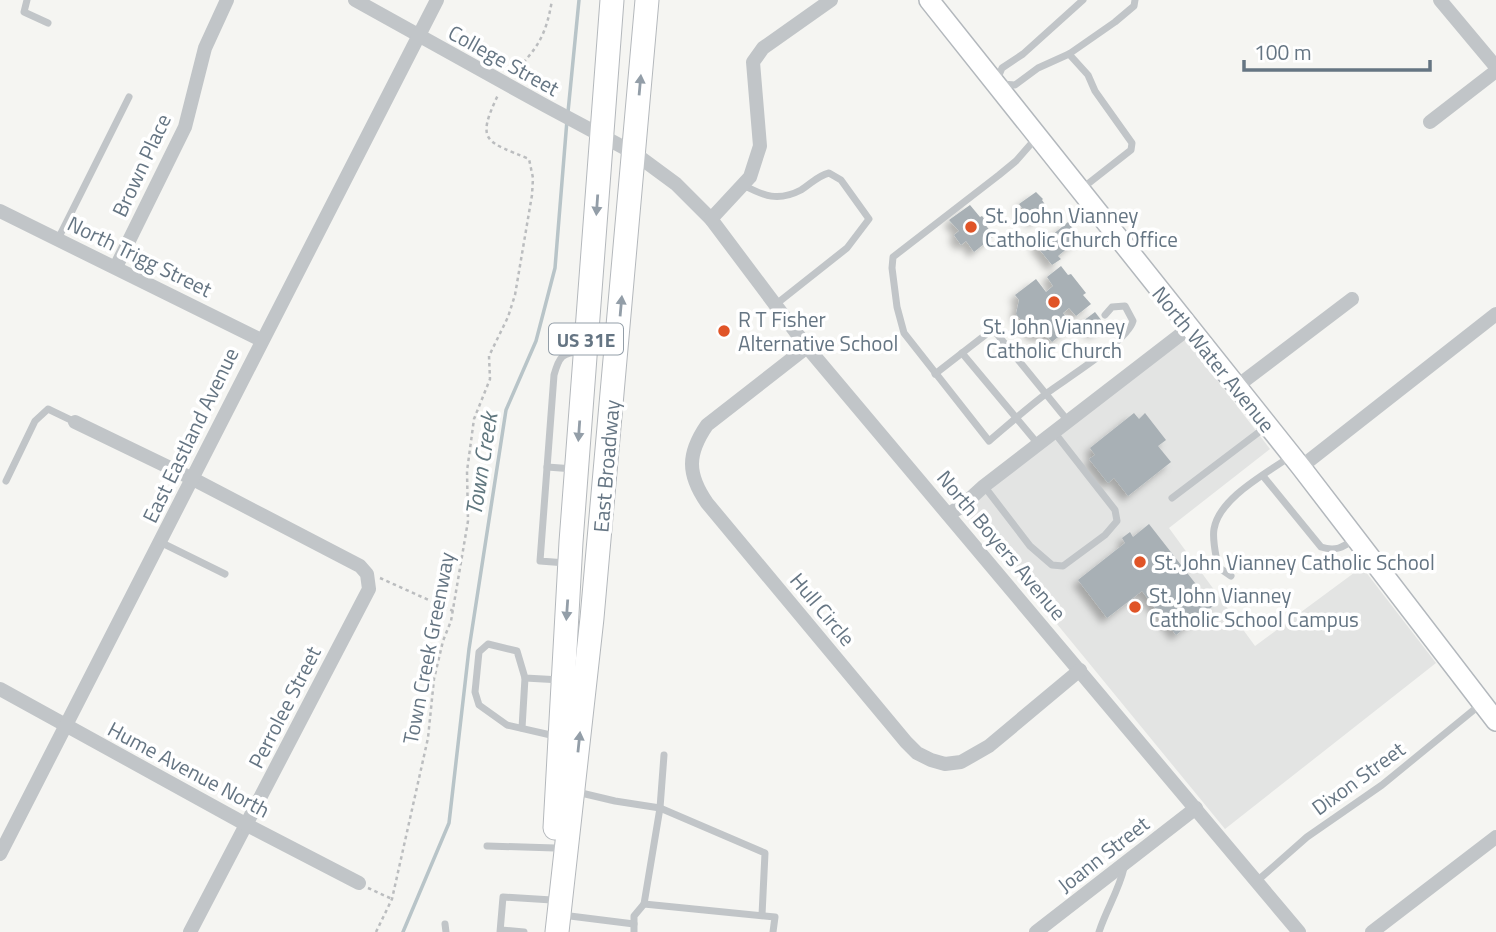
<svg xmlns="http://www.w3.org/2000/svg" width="1496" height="932" viewBox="0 0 1496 932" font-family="'Titillium Web',sans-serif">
<defs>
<filter id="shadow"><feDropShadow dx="-5.5" dy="5.5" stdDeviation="3.5" flood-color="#0004"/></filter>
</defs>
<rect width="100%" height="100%" fill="#f5f5f2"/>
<polygon fill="#e3e4e3" points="1182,334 1270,449 1169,528 1255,646 1362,567 1436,663 1225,829 961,507"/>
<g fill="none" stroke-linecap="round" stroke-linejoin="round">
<g stroke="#b8c4c8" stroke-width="3.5">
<polyline points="568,112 579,0"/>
<polyline points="403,932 449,823 469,649 506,410 536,341 555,268 567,120"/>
</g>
</g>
<g fill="#a8b0b5" filter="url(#shadow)">
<polygon points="1036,192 1043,199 1042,200 1046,206 1041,209 1044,213 1033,222 1019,204"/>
<polygon points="970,205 980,217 982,216 986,221 984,223 994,236 974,252 966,241 961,245 954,235 959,231 949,220"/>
<polygon points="1068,222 1080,238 1058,256 1061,259 1052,265 1035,244 1044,237 1046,240"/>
<polygon points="1061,266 1068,275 1071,274 1086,293 1083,295 1091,304 1076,316 1069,308 1063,313 1073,325 1052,342 1047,336 1033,335 1016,314 1019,300 1015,295 1036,279 1046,292 1053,286 1047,277"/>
<polygon points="1095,312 1105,325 1093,334 1083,321"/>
<polygon points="1134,413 1139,419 1145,413 1166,440 1158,446 1171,462 1128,496 1114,478 1108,483 1089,459 1095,455 1090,448"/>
<polygon points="1149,524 1213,606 1176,635 1142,591 1107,618 1078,580 1125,543 1122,538 1130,532 1133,537"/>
</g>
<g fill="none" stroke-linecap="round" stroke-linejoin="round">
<g stroke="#b3b8bd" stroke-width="22">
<polyline id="secondary" points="929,0 1301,467 1496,721"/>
</g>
<g stroke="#b4b8bc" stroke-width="25">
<g id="primary">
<polyline points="555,828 571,542 612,0"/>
<polyline points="557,932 592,618 647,0"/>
</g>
</g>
<g stroke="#bbbdbf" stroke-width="2.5" stroke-dasharray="3.5 3.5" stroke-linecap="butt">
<path d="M514,73c24,-26 32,-37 38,-73"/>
<polyline points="380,578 453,611"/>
<polyline points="368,888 392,899"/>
<path d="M376,932l16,-33 36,-161 6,-59 9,-38 8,-20 17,-100 -1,-50 7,-52 16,-40 -1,-23 19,-39 7,-22 17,-100 1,-17 -4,-19c-42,-18 -54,-16 -31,-64"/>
</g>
<g stroke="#c1c5c8" stroke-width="7">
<polyline points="27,0 24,12 48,23"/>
<polyline points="1069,54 1088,75 1095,91 1132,143 1131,150 1080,190"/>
<polyline points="997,80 1002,68 1023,54 1083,0"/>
<polyline points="1002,84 1015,85 1038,68 1069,54 1115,22 1134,6 1135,0"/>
<path d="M1037,137l-21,24 -17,14 -106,82 -1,11 5,39 7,26 85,108c19,-16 38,-33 58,-48 20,-15 81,-52 86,-72l-8,-15 -13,1 -7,8"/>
<path d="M743,185c21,11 35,17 58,5 10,-6 16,-14 28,-17l12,7 28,39 -22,29 -72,57"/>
<polyline points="58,239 129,97"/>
<polyline points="962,353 1038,444"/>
<polyline points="935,374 993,329 1068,421"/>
<polyline points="547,467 574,469"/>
<path d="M1263,476l58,71c15,5 22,0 34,-8"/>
<polyline points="6,481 35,421 48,409 75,422"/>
<polyline points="984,486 1030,546 1052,565 1063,566 1105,535 1117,521 1115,510 1054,432"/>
<polyline points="1172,498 1267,426"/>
<polyline points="160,542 225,574"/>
<path d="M566,563l-26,-2 14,-186c5,-18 8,-23 27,-23"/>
<path d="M1231,576l-13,-9c-2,-12 -6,-27 -4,-38 5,-31 53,-56 77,-73"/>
<polyline points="522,728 525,678"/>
<polyline points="555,736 507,725 479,705 475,692 479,652 488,644 517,651 525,678 561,680"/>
<polyline points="577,792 615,801 660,808 664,755"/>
<polyline points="487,846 555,848"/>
<polyline points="1257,881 1307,837 1382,785 1481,704"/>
<polyline points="644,904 775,917 773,932"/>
<polyline points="562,915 634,924"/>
<polyline points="445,924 446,932"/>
<polyline points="501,930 524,932"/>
<polyline points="500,932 503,897 552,900"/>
<polyline points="634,932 634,916 644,904 660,808 765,853 762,915"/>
<path d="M1099,932c7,-22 20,-42 25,-64"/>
</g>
<g stroke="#c1c5c8" stroke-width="14">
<polyline points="355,0 546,106 634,153 676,184 711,219 807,347 1299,932"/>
<polyline points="1440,0 1496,67"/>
<polyline points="1430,122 1496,71"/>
<polyline points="0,211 261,340"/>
<polyline points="711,219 750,177 760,146 753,62 763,48 831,0"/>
<polyline points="116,267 185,127 205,48 227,0"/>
<path d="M807,347l-100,78c-20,29 -20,49 0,78l199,239 11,11 14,7 14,4 16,-2 28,-16 91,-76"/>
<polyline points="1236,387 1352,299"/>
<polyline points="75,422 193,479 360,566 367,574 369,589 190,932"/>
<polyline points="1301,467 1496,314"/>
<polyline points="948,514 961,507 984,486 1189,328"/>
<polyline points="0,689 247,825 359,883"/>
<polyline points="0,854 437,0"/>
<polyline points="1036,932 1196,808"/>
<polyline points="1372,932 1496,837"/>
</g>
<use href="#secondary" stroke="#fff" stroke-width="19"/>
<use href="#primary" stroke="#fff" stroke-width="23"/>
</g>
<defs><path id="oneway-solid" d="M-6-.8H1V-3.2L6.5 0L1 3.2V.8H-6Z" transform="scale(1.75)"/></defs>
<g fill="#939ea8">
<use href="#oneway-solid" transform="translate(640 85) rotate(-85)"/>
<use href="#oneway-solid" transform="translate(597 205) rotate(94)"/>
<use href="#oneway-solid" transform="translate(621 306) rotate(-85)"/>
<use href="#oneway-solid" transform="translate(579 431) rotate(94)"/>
<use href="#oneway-solid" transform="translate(567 610) rotate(94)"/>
<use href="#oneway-solid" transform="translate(579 742) rotate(-84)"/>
</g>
<g fill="#e05427" stroke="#fff" stroke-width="2.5">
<circle cx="971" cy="227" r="7"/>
<circle cx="1054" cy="302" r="7"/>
<circle cx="724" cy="331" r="7"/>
<circle cx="1140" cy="562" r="7"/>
<circle cx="1135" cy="607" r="7"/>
</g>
<g text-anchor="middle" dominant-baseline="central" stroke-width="7" stroke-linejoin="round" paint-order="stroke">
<rect fill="#fff" stroke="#939ea8" stroke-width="2" x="549" y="323.5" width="74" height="31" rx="5"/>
<g font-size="19" font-weight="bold" fill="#657583">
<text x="586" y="339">US 31E</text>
</g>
<g font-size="21" fill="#657583" stroke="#fff">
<text transform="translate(504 60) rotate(29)">College Street</text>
<text transform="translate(141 165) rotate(-65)">Brown Place</text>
<text transform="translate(140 256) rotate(26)">North Trigg Street</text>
<text transform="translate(1214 359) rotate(51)">North Water Avenue</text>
<text transform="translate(190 435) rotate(-64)">East Eastland Avenue</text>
<text transform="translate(606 466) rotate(-85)">East Broadway</text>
<text transform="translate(1002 545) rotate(50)">North Boyers Avenue</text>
<text transform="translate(823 609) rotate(50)">Hull Circle</text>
<text transform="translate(428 648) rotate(-79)">Town Creek Greenway</text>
<text transform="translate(284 707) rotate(-63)">Perrolee Street</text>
<text transform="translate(189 769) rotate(28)">Hume Avenue North</text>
<text transform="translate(1358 778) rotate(-36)">Dixon Street</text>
<text transform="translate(1103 854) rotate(-38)">Joann Street</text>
</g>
<g font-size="21" fill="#657583" stroke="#fff" text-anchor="start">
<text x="985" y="215">St. Joohn Vianney<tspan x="985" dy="24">Catholic Church Office</tspan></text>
<text x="738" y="319">R T Fisher<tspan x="738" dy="24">Alternative School</tspan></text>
<text x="1054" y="326" text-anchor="middle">St. John Vianney<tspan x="1054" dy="24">Catholic Church</tspan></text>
<text x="1154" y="562">St. John Vianney Catholic School</text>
<text x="1149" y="595">St. John Vianney<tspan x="1149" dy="24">Catholic School Campus</tspan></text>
</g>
<g font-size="23" font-style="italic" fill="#60777f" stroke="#fff">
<text transform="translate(481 464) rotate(-81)">Town Creek</text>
</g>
</g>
<path d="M1244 60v10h186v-10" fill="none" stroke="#657583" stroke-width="3.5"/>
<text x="1254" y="60" font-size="21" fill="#657583" stroke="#ffffff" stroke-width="5" paint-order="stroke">100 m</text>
</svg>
